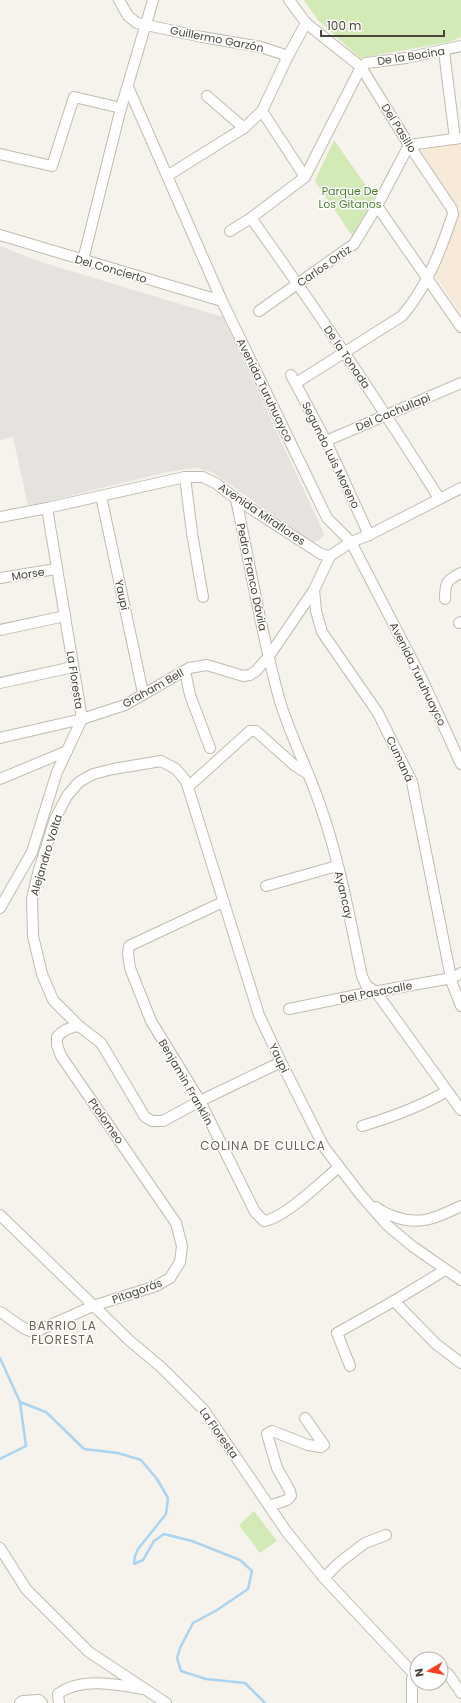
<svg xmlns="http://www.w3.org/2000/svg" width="461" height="1703" viewBox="0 0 461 1703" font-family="Poppins,sans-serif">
<rect width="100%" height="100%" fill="#f6f3ec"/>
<polygon fill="#f7ead8" points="461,144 461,315 434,273 458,214 420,150"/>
<polygon fill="#e6e2dd" points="0,246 41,262 223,317 323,531 324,535 320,540 313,543 212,472 196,468 167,472 28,506 13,437 0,440"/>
<g fill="#d2eab5">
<polygon points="304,0 461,0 461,37 449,42 360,58 318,20"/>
<polygon points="334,140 374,197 353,237 315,181"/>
<polygon points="254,1511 277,1541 260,1553 239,1525"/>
</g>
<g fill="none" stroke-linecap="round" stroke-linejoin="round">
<g stroke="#a9d4f2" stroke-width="2.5">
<polyline points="0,1358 20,1402 26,1446 0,1459"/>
<polyline points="20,1402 46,1412 84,1449 118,1453 141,1460 157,1479 168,1498 166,1514 138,1549 135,1556 134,1564 143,1560 154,1541 164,1534 192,1541 240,1560 252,1571 248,1589 217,1610 193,1623 180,1648 177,1658 181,1671 206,1679 245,1683 265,1703"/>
</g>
<g stroke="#c2bbae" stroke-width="12">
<g id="minor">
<polyline points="119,0 128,16 137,23 202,37 261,47 288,56"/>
<path d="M289,0l17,23 55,44 48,78 43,64 1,5c-12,36 -26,73 -51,102l-106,67"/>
<polyline points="444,51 455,139"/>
<polyline points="128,87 222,301 327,518 351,542 422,679 461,764"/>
<polyline points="207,96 244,128"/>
<polyline points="262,111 305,177"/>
<polyline points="0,154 52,166 74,97 121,108"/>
<polyline points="167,176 244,128 262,111 288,56 306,23"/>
<polyline points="377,206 461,327"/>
<path d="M251,218c66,92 128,185 188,280"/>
<polyline points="230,231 251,218 305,177 361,67 366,63 406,58 461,46"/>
<polyline points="0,235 222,301"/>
<polyline points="83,260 121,108 153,0"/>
<polyline points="259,311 354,244 377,206 409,145 461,138"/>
<polyline points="291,375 326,441 369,535"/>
<polyline points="326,441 461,383"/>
<polyline points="185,477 192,533 203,597"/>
<polyline points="101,496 143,693"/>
<path d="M236,499c14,66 25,133 43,199 11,38 30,73 42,110 19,54 29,112 41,168l4,9 10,7 85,118"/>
<polyline points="0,517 47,508 185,477 203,477 217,484 236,499 321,554 330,556 351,542 369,535 461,488"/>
<polyline points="330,556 314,590 316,611 322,632 378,713 412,782 452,983 461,1006"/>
<polyline points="0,578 56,569"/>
<path d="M445,599c0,-16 1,-19 16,-26"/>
<polyline points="459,623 461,622"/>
<polyline points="0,630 65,616"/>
<polyline points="185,671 190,695 210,748"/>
<polyline points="0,683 73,667"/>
<polyline points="0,738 82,719 125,705 189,668 207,665 243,676 250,675 256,671 269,656 314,590"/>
<polyline points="0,779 67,751"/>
<polyline points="188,787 250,731 256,731 294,765 308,774"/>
<polyline points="266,886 337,866"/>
<path d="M223,902l-94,44 -1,8 2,14 21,53 49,80 55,111 9,9c21,-3 58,-40 75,-54"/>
<polyline points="0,908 32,852 57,772 82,719 47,508"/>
<polyline points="289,1009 362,994 452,978 461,973"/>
<polyline points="281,1062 200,1101 163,1121 152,1121 145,1117 101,1043 79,1026 53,1000 42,974 33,936 32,899 38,873 55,819 67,796 79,782 93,774 113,769 161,761 176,769 186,781 259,1015 281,1062 324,1147 360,1194 387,1225 412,1246 461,1280"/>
<path d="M362,1126c30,-9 58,-19 85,-35"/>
<path d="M376,1207c6,5 12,7 19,10 26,9 43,0 66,-11"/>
<polyline points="0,1215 130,1341 161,1367 204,1410 286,1531 324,1578 413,1673"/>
<polyline points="394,1301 436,1344 461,1363"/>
<path d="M0,1312c11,6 23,19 35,20l58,-26 63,-20 14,-8 10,-16 2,-16 -6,-23 -115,-167 -4,-11v-8c6,-7 12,-10 22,-11"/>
<polyline points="350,1366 337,1333 394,1301 445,1270"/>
<polyline points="269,1506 287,1500 291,1496 290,1491 277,1468 267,1434 272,1431 308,1445 321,1447 324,1445 305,1418"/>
<polyline points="0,1548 26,1589 89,1652 166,1703"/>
<polyline points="324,1578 340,1562 365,1543 386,1535"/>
<polyline points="441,1668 449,1675 461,1693"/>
<polyline points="20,1703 23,1701 39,1700 42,1703"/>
<path d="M59,1703l-1,-9c22,-17 58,-10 84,-5"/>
<polyline points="412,1703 412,1679 416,1668"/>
</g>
</g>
<use href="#minor" stroke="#fff" stroke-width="10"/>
</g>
<g text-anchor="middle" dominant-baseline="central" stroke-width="3" stroke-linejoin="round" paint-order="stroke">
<g font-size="11" fill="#4b4439" stroke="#fff">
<text transform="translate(217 39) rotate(11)">Guillermo Garzón</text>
<text transform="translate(411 56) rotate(-9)">De la Bocina</text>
<text transform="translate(399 128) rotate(58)">Del Pasillo</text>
<text transform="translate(324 266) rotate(-35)">Carlos Ortiz</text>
<text transform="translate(111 269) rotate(16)">Del Concierto</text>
<text transform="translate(347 357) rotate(56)">De la Tonada</text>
<text transform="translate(265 390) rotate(64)">Avenida Turuhuayco</text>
<text transform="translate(393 412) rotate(-23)">Del Cachullapi</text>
<text transform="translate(331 455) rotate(64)">Segundo Luis Moreno</text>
<text transform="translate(262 514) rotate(34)">Avenida Miraflores</text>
<text transform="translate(28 574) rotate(-9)">Morse</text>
<text transform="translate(252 577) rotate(78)">Pedro Franco Dávila</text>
<text transform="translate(122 595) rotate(78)">Yaupi</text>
<text transform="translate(418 674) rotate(64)">Avenida Turuhuayco</text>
<text transform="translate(75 680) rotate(81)">La Floresta</text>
<text transform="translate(153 688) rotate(-29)">Graham Bell</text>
<text transform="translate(400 759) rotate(65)">Cumaná</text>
<text transform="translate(46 855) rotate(-73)">Alejandro Volta</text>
<text transform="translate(344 895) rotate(77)">Ayancay</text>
<text transform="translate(376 992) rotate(-11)">Del Pasacalle</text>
<text transform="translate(279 1058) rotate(64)">Yaupi</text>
<text transform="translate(186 1082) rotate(60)">Benjamin Franklin</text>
<text transform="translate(106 1121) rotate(55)">Ptolomeo</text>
<text transform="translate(137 1291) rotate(-20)">Pitagorás</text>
<text transform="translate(219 1433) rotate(55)">La Floresta</text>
</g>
<g font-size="11" fill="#4a7f2a" stroke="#fff">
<text x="350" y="191">Parque De<tspan x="350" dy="13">Los Gitanos</tspan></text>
</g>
<g font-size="12" letter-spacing="1" fill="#6e6250" stroke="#fff">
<text x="263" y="1145">COLINA DE CULLCA</text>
<text x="63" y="1325">BARRIO LA<tspan x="63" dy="14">FLORESTA</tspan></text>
</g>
</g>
<g transform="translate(429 1671) rotate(260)"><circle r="19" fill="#ffffff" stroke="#b7b4b0"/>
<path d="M0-3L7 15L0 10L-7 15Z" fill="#fc3f1d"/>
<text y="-6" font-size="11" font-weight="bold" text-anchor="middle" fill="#4b4439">N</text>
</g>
<path d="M321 30v6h123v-6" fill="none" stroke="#4b4439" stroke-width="2"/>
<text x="327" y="30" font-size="12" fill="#4b4439" stroke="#ffffff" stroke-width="3" paint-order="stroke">100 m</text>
</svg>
